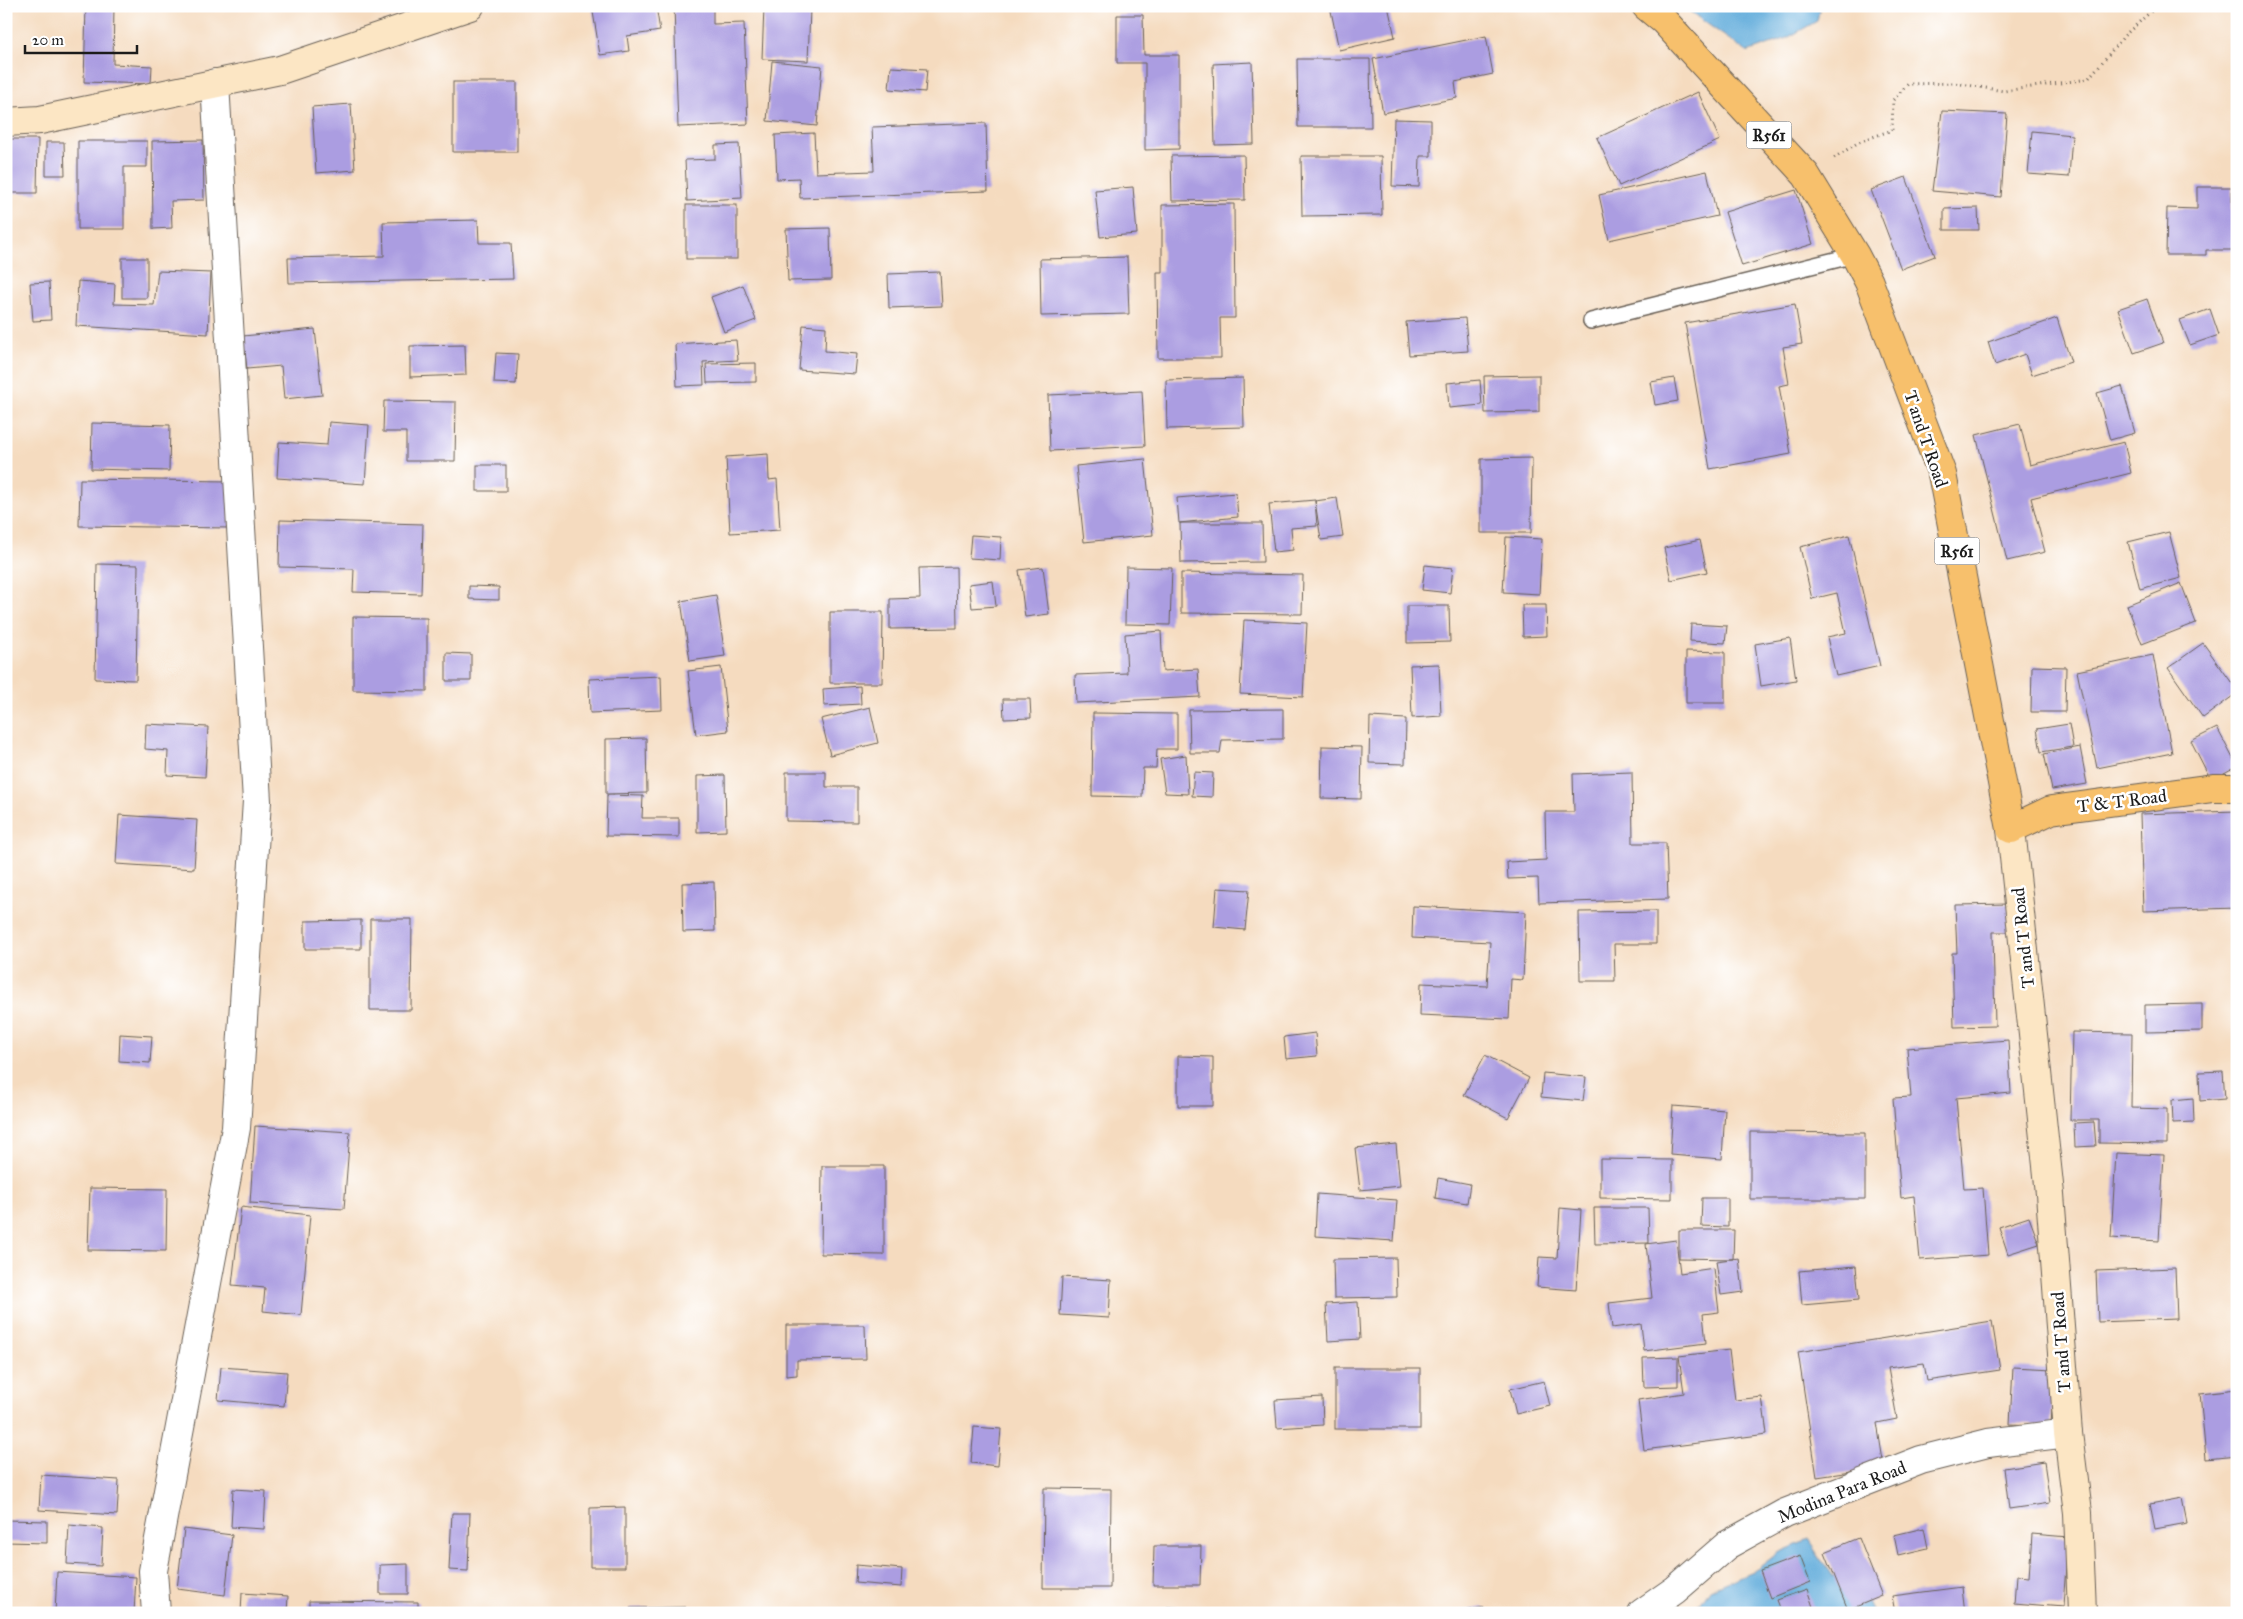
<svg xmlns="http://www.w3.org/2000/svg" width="2243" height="1619" viewBox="0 0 2243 1619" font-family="'IM FELL Great Primer',serif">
<rect width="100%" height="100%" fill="#fff"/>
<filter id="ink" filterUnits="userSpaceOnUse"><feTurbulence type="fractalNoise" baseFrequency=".02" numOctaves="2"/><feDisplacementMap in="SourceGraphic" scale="10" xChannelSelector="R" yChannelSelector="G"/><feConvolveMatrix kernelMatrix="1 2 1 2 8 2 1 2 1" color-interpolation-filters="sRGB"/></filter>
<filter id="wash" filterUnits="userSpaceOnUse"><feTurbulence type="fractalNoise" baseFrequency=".0096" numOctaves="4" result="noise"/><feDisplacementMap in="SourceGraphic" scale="20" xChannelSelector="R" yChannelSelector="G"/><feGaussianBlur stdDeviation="1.12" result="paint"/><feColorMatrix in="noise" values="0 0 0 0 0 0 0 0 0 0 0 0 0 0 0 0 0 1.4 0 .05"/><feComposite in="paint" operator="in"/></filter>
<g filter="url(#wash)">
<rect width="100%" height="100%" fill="#f5dbbf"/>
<g fill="#65aedc" stroke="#40657c">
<polygon points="1682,6 1820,6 1817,21 1787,38 1747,52"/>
<polygon points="1808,1540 1832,1576 1858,1578 1875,1613 1698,1613 1697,1609 1710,1589 1757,1569 1778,1553"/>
</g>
<g id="blocks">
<g fill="#ab9de1">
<polygon points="86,6 114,6 113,64 152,66 151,84 84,82"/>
<polygon points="592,6 656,6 660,31 627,36 629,51 600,55"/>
<polygon points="674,6 713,6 713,24 744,23 748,124 678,127"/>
<polygon points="1330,6 1388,6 1395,37 1339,50"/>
<polygon points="764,7 810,9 808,61 762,59"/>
<polygon points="1117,15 1143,15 1144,55 1179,55 1179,149 1145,150 1145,63 1117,63"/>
<polygon points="1486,36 1493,74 1455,82 1457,98 1383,113 1373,59"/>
<polygon points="1297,59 1370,59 1371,127 1298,127"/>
<polygon points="772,61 822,66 817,126 767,121"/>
<polygon points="1252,62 1254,144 1215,145 1213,64"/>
<polygon points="891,67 927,69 925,92 889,89"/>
<rect x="453" y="82" width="64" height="70"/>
<polygon points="1698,92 1720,140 1619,186 1597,138"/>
<polygon points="351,104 355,170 316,173 312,107"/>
<polygon points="1942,111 2007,114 2001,197 1932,191"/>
<polygon points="1394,119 1431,120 1431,156 1420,156 1419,187 1392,186"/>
<polygon points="986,123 988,191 800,198 799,178 777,179 775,135 814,133 816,173 874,171 872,127"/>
<polygon points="2032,131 2072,135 2069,177 2028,174"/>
<polygon points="6,139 38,139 37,193 6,193"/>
<polygon points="203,140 204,200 171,201 172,228 153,229 152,141"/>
<polygon points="78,141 147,141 147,167 124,167 124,229 78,229"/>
<polygon points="46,142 64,142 65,175 46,175"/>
<polygon points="739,144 742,198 687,201 685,160 715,159 715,145"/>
<polygon points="1244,155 1245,200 1172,201 1171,156"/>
<polygon points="1301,156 1381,156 1382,215 1302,216"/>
<polygon points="1707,171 1717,216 1609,240 1599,195"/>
<polygon points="1906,177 1935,256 1901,269 1871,190"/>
<polygon points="1133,187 1137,234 1100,237 1095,190"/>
<polygon points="2197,187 2232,187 2232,209 2237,209 2237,250 2206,250 2206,255 2166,255 2167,208 2197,209"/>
<polygon points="1796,190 1813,244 1742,266 1725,212"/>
<polygon points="1234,204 1235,318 1220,318 1221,358 1158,358 1157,272 1162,272 1162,205"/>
<rect x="686" y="205" width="51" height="54"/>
<polygon points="1978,208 1979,230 1944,230 1944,209"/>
<polygon points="478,220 479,243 511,243 513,279 289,283 288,258 384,256 383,222"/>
<polygon points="830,228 831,280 788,281 786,229"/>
<polygon points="1127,257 1129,314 1041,316 1040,259"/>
<rect x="122" y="258" width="25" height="40"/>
<polygon points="158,271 211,273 208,334 76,326 78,281 115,284 114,304 154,305"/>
<polygon points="940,272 942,306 889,308 888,274"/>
<polygon points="49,282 51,320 33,321 30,283"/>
<polygon points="743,285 756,320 724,332 711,297"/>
<polygon points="2147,299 2163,343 2134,353 2118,309"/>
<polygon points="1795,304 1802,344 1783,347 1789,384 1779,386 1791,454 1710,469 1685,323"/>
<polygon points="2210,309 2219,335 2190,345 2180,320"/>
<polygon points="1465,318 1468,351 1409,355 1406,322"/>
<polygon points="2057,318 2071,362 2032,375 2025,354 1995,365 1988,342"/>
<polygon points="803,325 826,327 825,351 857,354 855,374 799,370"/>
<polygon points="315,329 322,395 284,399 281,366 247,369 243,336"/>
<polygon points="736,340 738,360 703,362 704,385 677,386 675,344"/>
<polygon points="465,345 466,375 410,377 410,346"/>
<polygon points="496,353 518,354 516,384 494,383"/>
<polygon points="756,363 756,382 707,383 706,364"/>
<polygon points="1539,375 1539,412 1485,413 1484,376"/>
<polygon points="1243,378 1244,427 1167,429 1166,380"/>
<polygon points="1674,378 1678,401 1655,405 1651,382"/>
<polygon points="1480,380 1482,405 1449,408 1447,383"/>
<polygon points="2122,386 2135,433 2110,440 2097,393"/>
<polygon points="1142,391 1145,446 1050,451 1048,395"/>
<polygon points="384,401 456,402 455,461 406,461 406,432 383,432"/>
<polygon points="329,422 369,425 365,484 277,478 279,442 327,445"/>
<polygon points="92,423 170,425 169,471 91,469"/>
<polygon points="2020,424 2030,465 2124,442 2131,473 2031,498 2045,552 2007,561 1976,435"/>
<polygon points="768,454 769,480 777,479 780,530 730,533 726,457"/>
<polygon points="1532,458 1531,533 1481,533 1481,459"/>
<polygon points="1145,459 1153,535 1084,542 1076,466"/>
<rect x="477" y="465" width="29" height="26"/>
<polygon points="80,479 230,481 230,528 79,526"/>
<polygon points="1236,493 1238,517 1179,523 1177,498"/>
<polygon points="1337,498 1343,537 1321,540 1315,501"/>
<polygon points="1315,500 1317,526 1291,528 1293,550 1274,552 1269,504"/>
<polygon points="280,520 423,524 421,594 353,592 354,569 279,567"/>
<polygon points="1180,523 1262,523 1263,562 1181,563"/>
<polygon points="2169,532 2181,578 2140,589 2128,542"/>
<polygon points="971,535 1001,537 1000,560 969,558"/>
<polygon points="1849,535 1880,666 1836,676 1827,637 1846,633 1837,593 1812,599 1800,547"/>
<polygon points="1506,537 1542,539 1539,594 1503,592"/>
<polygon points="1700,540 1707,572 1671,580 1664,548"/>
<polygon points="97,564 138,565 136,680 95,679"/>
<polygon points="1425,565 1453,568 1450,593 1422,590"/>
<polygon points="956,567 957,628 890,629 890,599 920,598 919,568"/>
<polygon points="1043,567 1049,614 1025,617 1019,570"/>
<polygon points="1126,567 1172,568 1170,625 1125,624"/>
<polygon points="1181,573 1303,575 1302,614 1181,613"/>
<polygon points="993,581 996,606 972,608 969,584"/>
<polygon points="2181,583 2196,623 2142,644 2127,605"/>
<polygon points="469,586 499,587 499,600 469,599"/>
<polygon points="716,595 725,656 690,661 681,601"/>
<polygon points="1522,605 1546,605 1547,636 1523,637"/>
<polygon points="1407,606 1449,606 1450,642 1407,643"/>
<polygon points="830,612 883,612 882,683 830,683"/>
<polygon points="353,617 427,618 427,691 353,690"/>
<polygon points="1244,620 1307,623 1303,697 1240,694"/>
<polygon points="1691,624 1727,626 1725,643 1690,641"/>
<polygon points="1161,631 1163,671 1198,669 1200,697 1076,703 1075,675 1127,673 1125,634"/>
<polygon points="1790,638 1796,680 1761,686 1755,644"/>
<polygon points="2203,643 2237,690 2237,693 2203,718 2168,668"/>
<polygon points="1686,651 1725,652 1725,703 1686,703"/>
<polygon points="446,653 471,654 471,681 446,681"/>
<polygon points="2153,655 2172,753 2097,768 2077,671"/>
<polygon points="1439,664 1441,716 1412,718 1410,665"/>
<polygon points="2032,666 2066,667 2065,712 2031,712"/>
<polygon points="721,667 728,731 696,735 688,671"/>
<polygon points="661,676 662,710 590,713 589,679"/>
<polygon points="860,686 861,704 824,706 823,689"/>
<polygon points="1003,699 1030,699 1031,718 1004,719"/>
<polygon points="870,707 878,743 830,755 821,719"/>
<polygon points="1283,709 1283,739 1222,740 1220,753 1190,753 1189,710"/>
<polygon points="1093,713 1177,714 1177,749 1157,749 1156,768 1143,768 1142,797 1092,796"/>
<polygon points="1370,717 1406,719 1405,764 1369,763"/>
<polygon points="146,724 208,727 205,777 167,775 168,751 145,749"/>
<polygon points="2069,724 2073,747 2041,752 2037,729"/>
<polygon points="2217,728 2237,766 2211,780 2191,741"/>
<polygon points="646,738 647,793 606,794 606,739"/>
<polygon points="1322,746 1362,747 1361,799 1321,798"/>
<polygon points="2080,747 2087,784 2052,790 2044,754"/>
<polygon points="1186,755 1188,794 1165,793 1160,759"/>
<polygon points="786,772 826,772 826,787 857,787 857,822 786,821"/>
<polygon points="1194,772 1213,773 1212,797 1192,796"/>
<polygon points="1632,772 1633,843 1666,843 1668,899 1539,903 1538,878 1508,879 1507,862 1546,860 1545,812 1574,812 1573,774"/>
<polygon points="725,775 726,831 697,832 697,776"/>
<polygon points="607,795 643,796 642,818 679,818 679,837 606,836"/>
<polygon points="2237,811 2237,908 2143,911 2140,814"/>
<polygon points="119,815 197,820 194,869 116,864"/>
<polygon points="714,882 715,931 683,932 682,883"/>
<polygon points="1217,888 1249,890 1245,930 1214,927"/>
<polygon points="2009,904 2009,932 1993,932 1995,1026 1954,1027 1952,953 1957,953 1955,905"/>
<polygon points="1413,906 1526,912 1523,980 1511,979 1509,1019 1420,1015 1421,983 1487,986 1490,942 1412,938"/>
<polygon points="1656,911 1656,944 1614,944 1615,981 1580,981 1579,912"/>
<polygon points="370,919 412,919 411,1010 370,1010"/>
<polygon points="361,920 361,949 305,949 305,921"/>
<polygon points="2202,1004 2202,1031 2145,1032 2145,1005"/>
<polygon points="2072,1032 2132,1033 2131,1108 2167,1109 2167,1144 2099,1143 2099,1120 2070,1120"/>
<polygon points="1315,1033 1317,1056 1286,1059 1284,1037"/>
<polygon points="120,1034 152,1036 150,1063 119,1061"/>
<polygon points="2008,1040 2011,1093 1956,1098 1964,1189 1983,1188 1988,1255 1920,1260 1914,1196 1901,1198 1893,1098 1911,1097 1907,1048"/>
<polygon points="1485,1055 1529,1078 1508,1118 1464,1095"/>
<polygon points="1178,1056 1213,1057 1213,1106 1178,1106"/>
<polygon points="2223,1071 2225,1099 2200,1101 2199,1072"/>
<polygon points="1543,1073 1586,1077 1583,1101 1541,1097"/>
<polygon points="2193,1098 2194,1122 2173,1123 2172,1100"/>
<polygon points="1673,1106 1725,1110 1722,1159 1670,1155"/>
<polygon points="2094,1122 2096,1146 2075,1147 2074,1123"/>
<polygon points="255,1126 350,1132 344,1209 250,1203"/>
<polygon points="1750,1132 1865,1133 1865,1199 1750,1199"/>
<polygon points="1396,1144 1400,1186 1360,1190 1355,1148"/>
<polygon points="2116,1153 2164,1155 2159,1241 2111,1238"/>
<polygon points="1600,1159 1672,1160 1672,1199 1600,1198"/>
<polygon points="822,1166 884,1166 884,1255 821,1254"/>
<polygon points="1438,1178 1470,1184 1467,1203 1435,1198"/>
<polygon points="90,1188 167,1189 166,1251 88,1250"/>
<polygon points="1317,1194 1397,1200 1394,1241 1315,1236"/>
<polygon points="1702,1198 1728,1198 1728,1227 1701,1226"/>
<polygon points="241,1207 310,1215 301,1315 263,1311 265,1288 232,1285"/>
<polygon points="1560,1208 1581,1210 1576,1290 1537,1287 1539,1257 1557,1258"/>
<polygon points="1594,1208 1648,1208 1649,1243 1595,1244"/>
<polygon points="2029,1217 2039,1244 2008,1254 1999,1227"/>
<polygon points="1679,1230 1734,1230 1733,1259 1679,1258"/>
<polygon points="1676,1240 1680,1273 1714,1268 1719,1312 1703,1314 1706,1343 1644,1351 1641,1324 1612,1328 1609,1303 1652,1298 1646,1244"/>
<polygon points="1396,1258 1397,1297 1334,1298 1333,1259"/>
<polygon points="1739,1258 1743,1292 1721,1295 1716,1261"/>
<polygon points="1856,1266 1859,1300 1802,1305 1799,1271"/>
<polygon points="2175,1268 2177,1319 2098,1322 2096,1271"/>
<polygon points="1062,1277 1111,1280 1109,1318 1060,1315"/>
<polygon points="1358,1302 1360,1339 1328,1341 1326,1304"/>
<polygon points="1992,1321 2000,1370 1927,1381 1924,1363 1888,1368 1897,1419 1877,1423 1884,1467 1817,1477 1798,1352"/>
<polygon points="786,1325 865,1325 866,1359 797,1360 797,1375 786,1376"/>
<polygon points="1729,1350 1735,1400 1762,1397 1767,1434 1644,1450 1638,1400 1684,1393 1679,1356"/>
<polygon points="1678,1357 1678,1386 1644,1387 1643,1358"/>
<polygon points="221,1367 287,1372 284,1406 218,1400"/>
<polygon points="2013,1367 2054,1369 2051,1426 2010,1424"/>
<rect x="1335" y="1368" width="85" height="61"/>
<polygon points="1544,1381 1550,1406 1516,1414 1510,1389"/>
<polygon points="2237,1389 2237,1456 2206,1459 2200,1393"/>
<polygon points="1322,1397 1323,1425 1277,1428 1275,1400"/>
<polygon points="974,1427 1001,1429 998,1466 971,1463"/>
<polygon points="2044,1462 2050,1503 2009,1509 2004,1468"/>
<polygon points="41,1475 119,1480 117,1515 39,1510"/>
<polygon points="1044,1488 1111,1489 1110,1588 1043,1588"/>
<polygon points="233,1489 266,1491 264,1529 231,1527"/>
<polygon points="2182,1498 2187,1523 2155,1529 2150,1504"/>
<polygon points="625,1507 625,1567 590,1567 590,1508"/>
<polygon points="452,1513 470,1513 468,1571 449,1570"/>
<polygon points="6,1520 47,1521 47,1543 6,1542"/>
<polygon points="69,1525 103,1528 101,1566 67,1564"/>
<polygon points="1924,1528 1928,1548 1898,1555 1894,1535"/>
<polygon points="184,1529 232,1535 225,1595 177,1589"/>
<polygon points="2032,1534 2068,1537 2063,1607 2014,1603 2016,1576 2029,1577"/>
<polygon points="1859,1538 1882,1596 1848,1610 1825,1552"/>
<polygon points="1154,1546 1201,1546 1200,1585 1153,1585"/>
<polygon points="1800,1556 1810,1582 1770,1598 1760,1571"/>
<polygon points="408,1564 408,1594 380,1594 380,1565"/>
<polygon points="856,1565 902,1569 901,1587 855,1583"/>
<polygon points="57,1572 136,1577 134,1613 55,1613"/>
<polygon points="1962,1587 1965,1613 1895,1613 1892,1596"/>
<polygon points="1807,1589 1815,1613 1781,1613 1776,1600"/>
<polygon points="242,1593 288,1596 287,1613 241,1613"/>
<polygon points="309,1601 418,1602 418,1613 309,1613"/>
<polygon points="685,1607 685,1613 630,1613 630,1608"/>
<polygon points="1167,1607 1192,1608 1192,1613 1167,1613"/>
<polygon points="1484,1607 1485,1613 1460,1613 1459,1612"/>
</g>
</g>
</g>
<g filter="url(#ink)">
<use href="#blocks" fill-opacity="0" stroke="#685f55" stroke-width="1"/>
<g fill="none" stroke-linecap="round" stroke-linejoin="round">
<g stroke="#685f55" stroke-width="18">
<polyline id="lane" points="1591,321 1855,255"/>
</g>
<g stroke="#685f55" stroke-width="30">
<g id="street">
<polyline points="156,1613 153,1571 236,1128 257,801 215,83"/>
<polyline points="1642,1613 1675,1590 1727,1545 1785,1513 1921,1460 1988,1443 2068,1433"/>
</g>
</g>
<g stroke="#685f55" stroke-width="30">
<g id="secondary">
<polyline points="6,122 40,120 280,70 470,6"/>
<polyline points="2011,829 2050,1194 2068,1433 2078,1513 2082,1613"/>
</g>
</g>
<g stroke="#685f55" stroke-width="30">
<polyline id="primary" points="1646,6 1664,21 1806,175 1855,255 1869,282 1942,474 2011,829 2051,810 2213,788 2237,788"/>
</g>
<polyline stroke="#685f55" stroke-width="3" stroke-dasharray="1 4" stroke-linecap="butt" points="1834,158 1859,142 1892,130 1893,100 1908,84 1955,83 2004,91 2088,79 2125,35 2157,6"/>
<use href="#lane" stroke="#fff" stroke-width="15"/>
<use href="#street" stroke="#fff" stroke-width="28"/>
<use href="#secondary" stroke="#fce6c4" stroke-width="28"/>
<use href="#primary" stroke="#f7c06c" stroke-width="28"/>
</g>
</g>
<g text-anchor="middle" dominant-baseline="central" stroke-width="5" stroke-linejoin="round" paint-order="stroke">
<g fill="#fff" stroke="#606060" stroke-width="1">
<rect x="1746.5" y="121.5" width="45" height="27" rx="4"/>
<rect x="1934.5" y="537.5" width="45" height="27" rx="4"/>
</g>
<g font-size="16" font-weight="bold" fill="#1c1c1c">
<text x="1769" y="135">R561</text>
<text x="1957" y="551">R561</text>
</g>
<g font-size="18" fill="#1c1c1c" stroke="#fff">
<text transform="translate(1926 439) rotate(71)">T and T Road</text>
<text transform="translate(2122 801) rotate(-7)">T &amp; T Road</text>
<text transform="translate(2023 938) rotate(-96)">T and T Road</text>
<text transform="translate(2061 1342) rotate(-94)">T and T Road</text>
<text transform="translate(1842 1492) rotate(-22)">Modina Para Road</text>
</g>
</g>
<rect width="2243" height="1619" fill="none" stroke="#fff" stroke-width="25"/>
<path d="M25 45v8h112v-8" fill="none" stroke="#1c1c1c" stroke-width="2.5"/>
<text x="32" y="45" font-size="15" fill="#1c1c1c" stroke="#ffffff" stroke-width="4" paint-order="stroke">20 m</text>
</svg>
